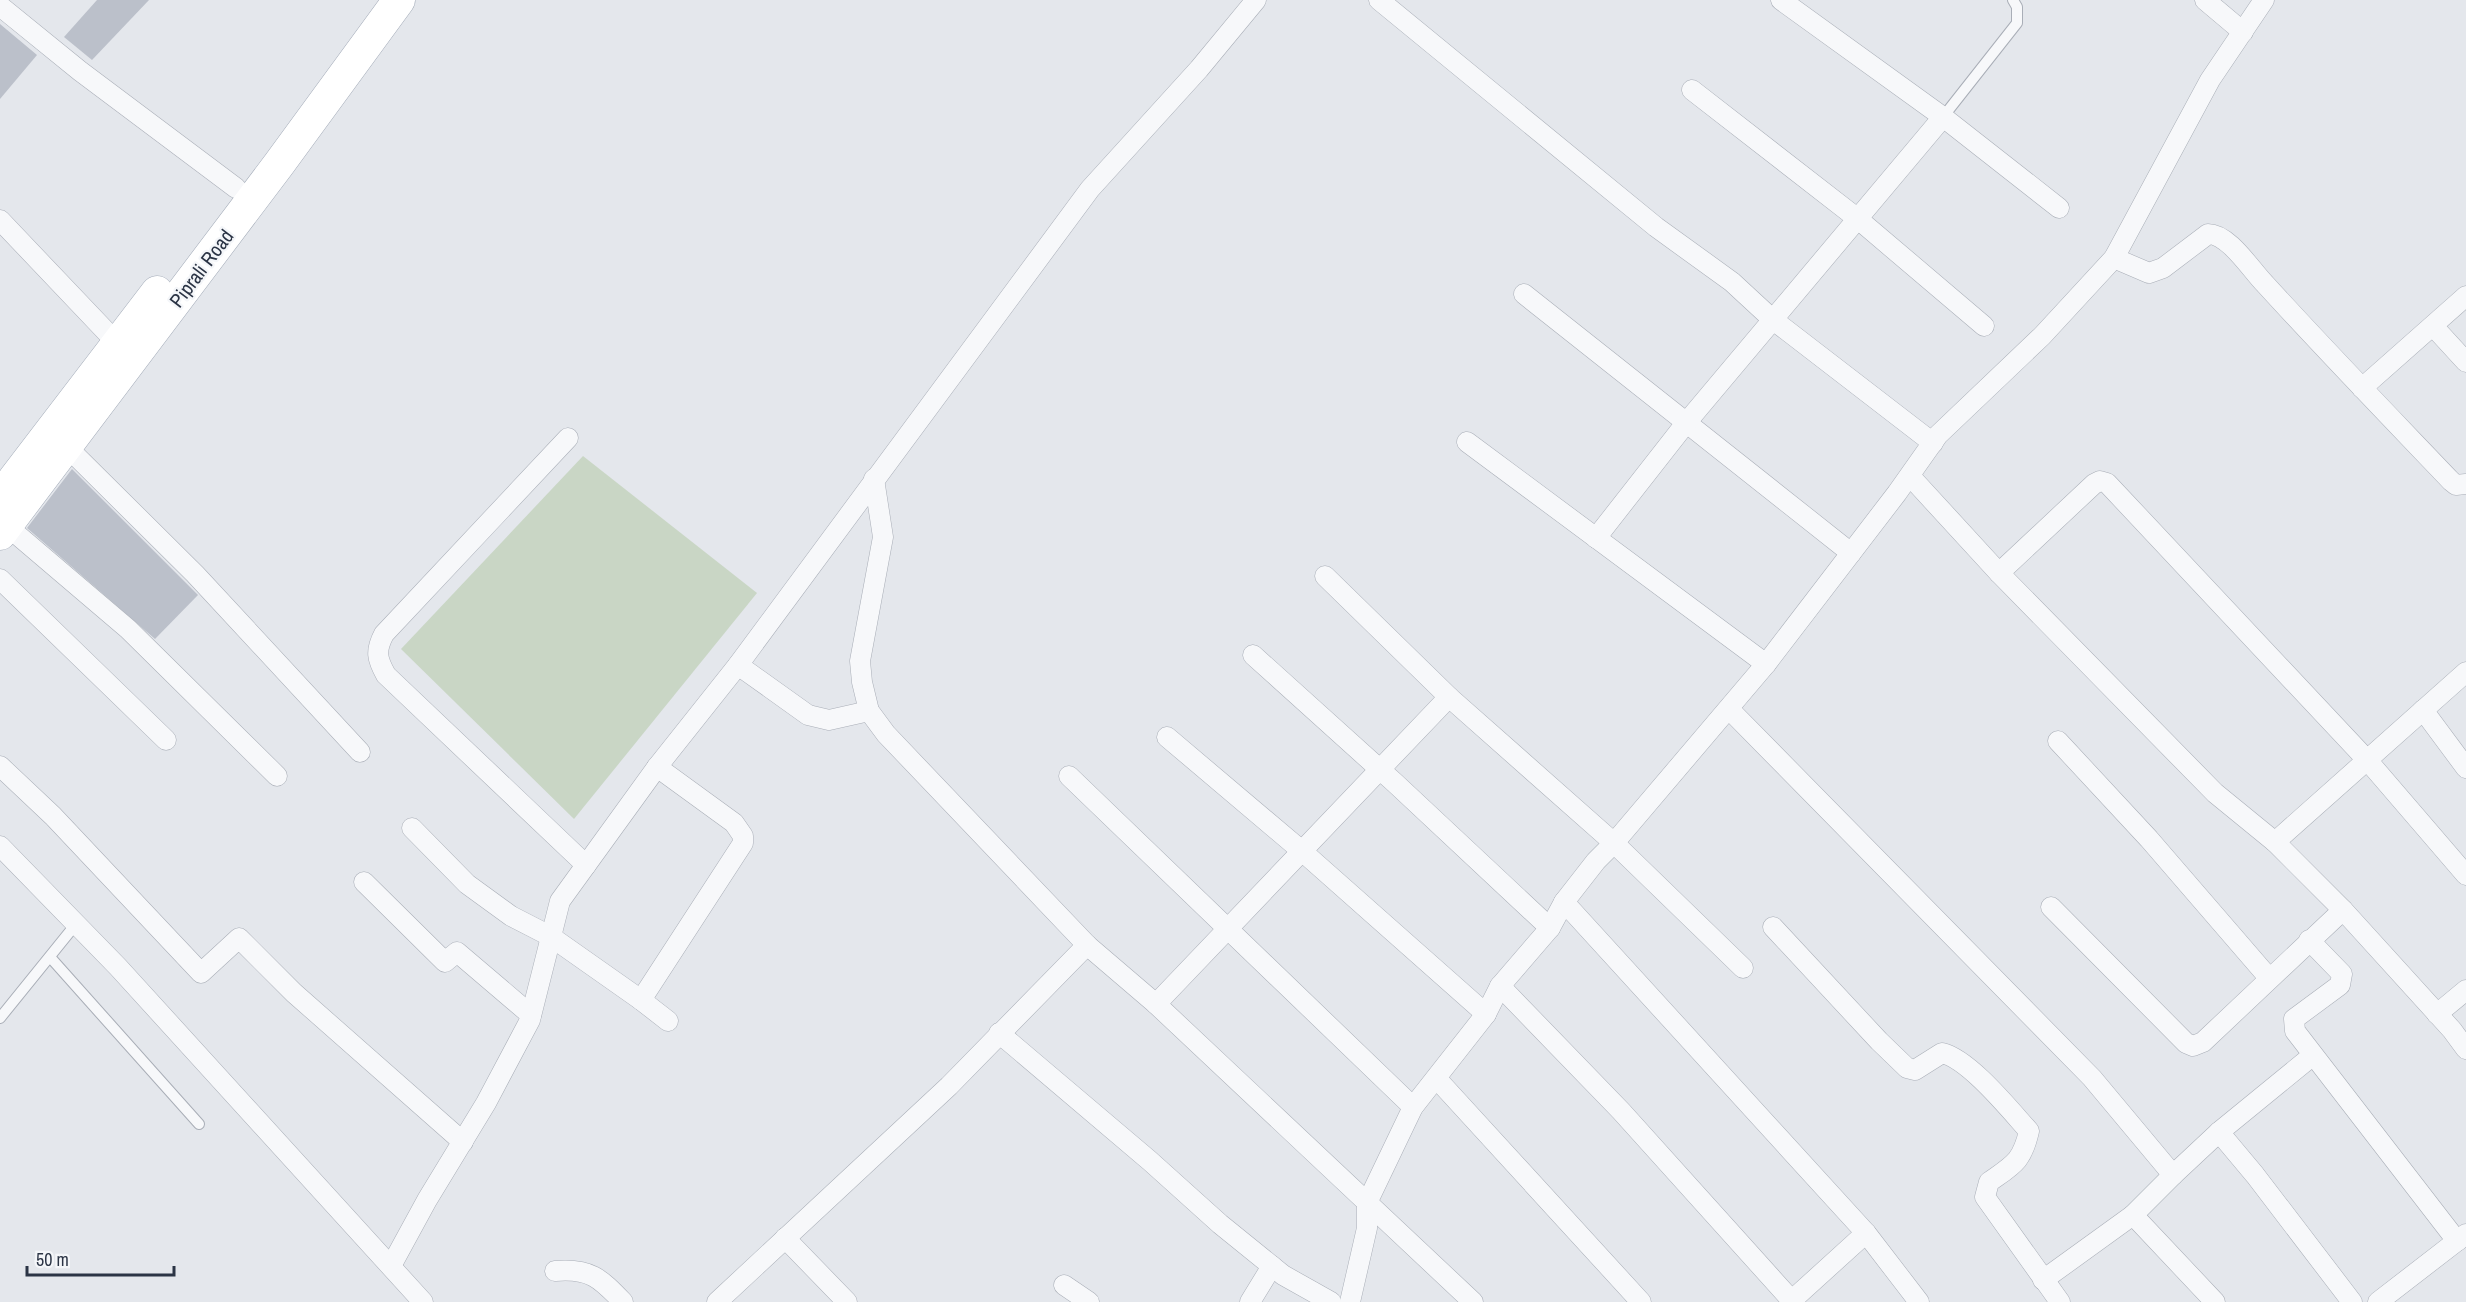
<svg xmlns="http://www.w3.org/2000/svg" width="2466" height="1302" viewBox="0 0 2466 1302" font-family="'Archivo Narrow',sans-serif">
<rect width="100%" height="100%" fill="#e4e7ec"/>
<polygon fill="#c9d6c5" points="583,456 757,593 574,819 401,649"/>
<g fill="#bbc0ca">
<polygon points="97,0 149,0 92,60 64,37"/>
<polygon points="0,24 37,55 0,99"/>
<polygon points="72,469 198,595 155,639 27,528"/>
</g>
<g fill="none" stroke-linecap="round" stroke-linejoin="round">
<g stroke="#a9aeb7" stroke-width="12">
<g id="service">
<polyline points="1943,117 2017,23 2017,7 2013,0"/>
<polyline points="50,957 199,1124"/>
<polyline points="0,1018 76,924"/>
</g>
</g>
<g stroke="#a9aeb7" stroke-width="21">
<g id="minor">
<polyline points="1379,0 1656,227 1732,282 1772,319 1933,443"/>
<polyline points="1781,0 1943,117 2059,208"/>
<polyline points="2205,0 2243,32"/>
<polyline points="0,6 80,71 236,188"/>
<polyline points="1692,90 1858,219 1984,326"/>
<polyline points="0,220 117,343"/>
<path d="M2114,258l35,15 14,-5 45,-34c21,0 43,36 57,50 61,67 124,132 186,197l5,4 10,-1"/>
<polyline points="1524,294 1851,553"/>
<polyline points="2433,326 2466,362"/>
<polyline points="2362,388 2466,296"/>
<path d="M568,438l-184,196c-9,17 -7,25 2,41l200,190"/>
<polyline points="1467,442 1766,664"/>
<polyline points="67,447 195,574 360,752"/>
<polyline points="1910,476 1999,573 2215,793 2275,842 2343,910 2452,1030 2466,1049"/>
<polyline points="874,479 883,537 860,661 862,682 869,711 886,734 1087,945"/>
<polyline points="7,526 128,629 277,776"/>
<polyline points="1596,538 1686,423 1943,117"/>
<polyline points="1999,573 2094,484 2100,481 2107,483 2368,761 2466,875"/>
<polyline points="1325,576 1449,697 1614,843 1743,968"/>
<polyline points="0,579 166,740"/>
<polyline points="1253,655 1395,783 1550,928"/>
<polyline points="738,665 808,715 829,720 869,711"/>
<polyline points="1729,709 2092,1078 2173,1175 2133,1215 2043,1280"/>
<polyline points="2423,710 2466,768"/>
<polyline points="1167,737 1303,852 1486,1014"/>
<polyline points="2058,741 2149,839 2269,978"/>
<polyline points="0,766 53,816 201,973 239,938 294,993 463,1142"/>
<polyline points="1069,776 1413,1107"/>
<polyline points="412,828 467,884 511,916 550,936 641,1000 668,1021"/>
<polyline points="2275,842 2466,672"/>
<polyline points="0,846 118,967 423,1302"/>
<polyline points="364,882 445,962 457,952 531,1015"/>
<polyline points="1564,902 1866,1233 1919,1302"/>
<polyline points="2051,907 2186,1043 2193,1046 2203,1042 2343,910"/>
<path d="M1773,927l106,114 28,27 8,2 27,-17c27,6 68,57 87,78 -7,31 -16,34 -40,51l-4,15 75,105"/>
<polyline points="2309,940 2342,974 2340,985 2294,1019 2295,1031 2457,1241"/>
<polyline points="1500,986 1621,1111 1793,1302"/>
<polyline points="641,1000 743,843 743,836 734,823 657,767"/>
<polyline points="1156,1004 1449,697"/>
<polyline points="2437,1014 2466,990"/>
<polyline points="999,1033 1150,1161 1220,1224 1283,1275 1331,1302"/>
<polyline points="1437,1079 1641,1302"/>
<polyline points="2219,1132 2255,1175 2352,1302"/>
<polyline points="2173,1175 2219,1132 2312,1056"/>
<polyline points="2133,1215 2215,1302"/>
<polyline points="785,1238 847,1302"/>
<polyline points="391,1266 427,1200 486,1103 530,1020 560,901 657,767 738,665 1090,189 1199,69 1256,0"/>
<path d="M555,1271c35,-3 45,7 68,31"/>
<polyline points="1064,1285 1089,1302"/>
<polyline points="717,1302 949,1086 1087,945 1156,1004 1473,1302"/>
<polyline points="1250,1302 1272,1266"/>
<polyline points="1350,1302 1367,1228 1367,1203 1413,1107 1486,1014 1500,986 1550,928 1564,902 1596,861 1614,843 1766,664 1897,493 1938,435 2042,336 2114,258 2210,80 2264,0"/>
<polyline points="1790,1302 1866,1233"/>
<polyline points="2378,1302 2466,1234"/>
</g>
</g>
<g stroke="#a3abb8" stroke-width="33">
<g id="primary">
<polyline points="0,506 14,479 157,292"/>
<polyline points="0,534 279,164 399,0"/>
</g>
</g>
<use href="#service" stroke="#f7f8fa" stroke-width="10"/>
<use href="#minor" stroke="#f7f8fa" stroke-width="20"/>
<use href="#primary" stroke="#fff" stroke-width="32"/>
</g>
<g text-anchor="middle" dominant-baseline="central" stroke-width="4.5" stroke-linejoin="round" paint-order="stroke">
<g font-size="20" fill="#2b3445" stroke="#f4f6f9">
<text transform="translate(201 268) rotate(-53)">Piprali Road</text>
</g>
</g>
<path d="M27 1266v9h147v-9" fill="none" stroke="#2b3445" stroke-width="3"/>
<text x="36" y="1266" font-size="18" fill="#2b3445" stroke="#f4f6f9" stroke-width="4.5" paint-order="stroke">50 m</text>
</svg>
